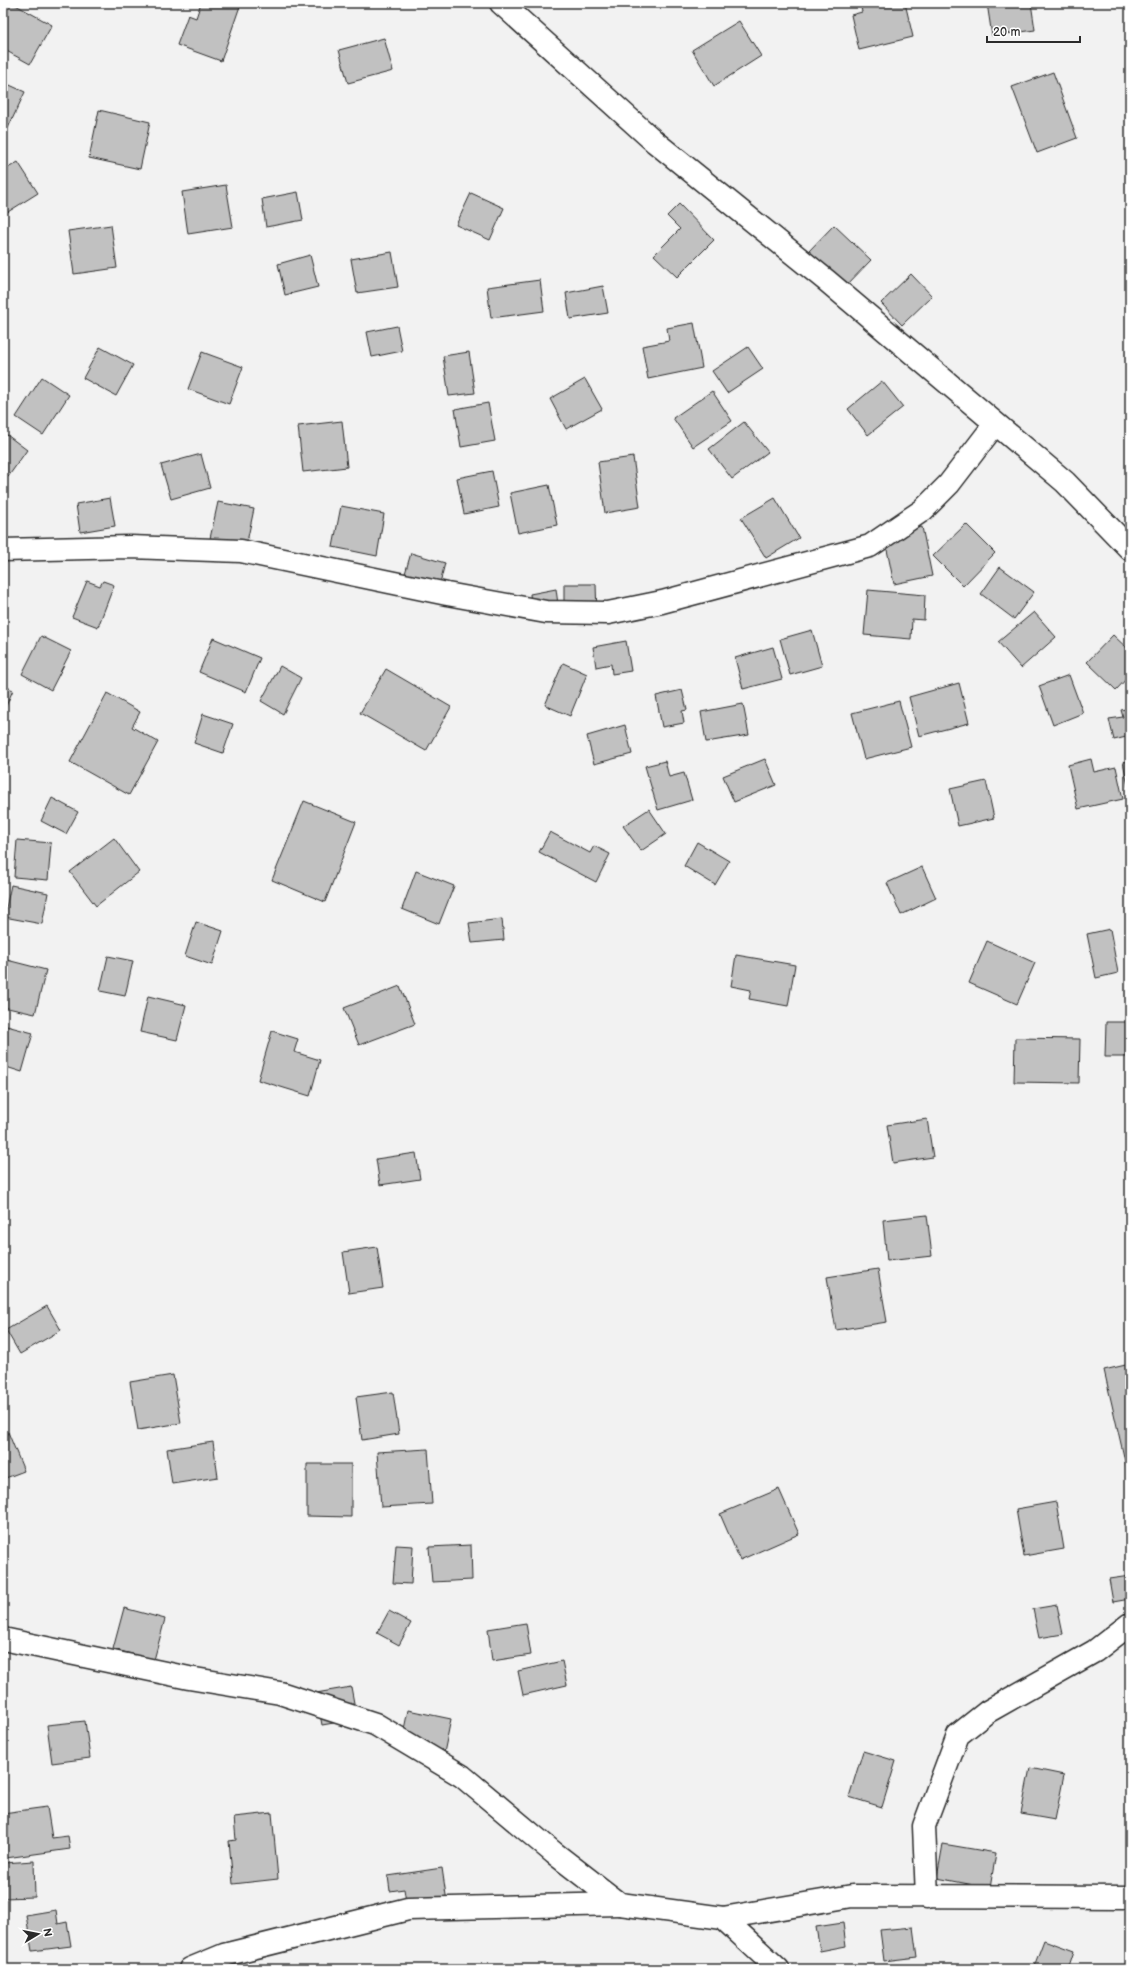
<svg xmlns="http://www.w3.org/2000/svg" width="1133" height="1972" viewBox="0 0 1133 1972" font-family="'Balsamiq Sans',sans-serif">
<rect width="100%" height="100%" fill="#f2f2f2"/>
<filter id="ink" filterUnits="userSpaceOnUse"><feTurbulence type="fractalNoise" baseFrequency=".025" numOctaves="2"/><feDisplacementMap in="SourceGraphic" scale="8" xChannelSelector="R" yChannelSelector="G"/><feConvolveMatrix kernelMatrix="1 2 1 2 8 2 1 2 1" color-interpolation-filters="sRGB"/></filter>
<g filter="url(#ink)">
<g fill="#c1c1c1" stroke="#2b2b2b">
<polygon points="4,3 12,3 52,25 30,64 3,49"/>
<polygon points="201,3 230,3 240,6 221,61 177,45 188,15 196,18"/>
<polygon points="860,3 905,3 913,37 859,50 851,15 862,12"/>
<polygon points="987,3 1031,3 1035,30 992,36"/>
<polygon points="739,21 761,56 714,86 692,50"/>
<polygon points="384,38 393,71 348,83 339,50"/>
<polygon points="1053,72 1077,138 1037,153 1012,87"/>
<polygon points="3,82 25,92 8,128 3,126"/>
<polygon points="99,110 150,122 140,169 89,158"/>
<polygon points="18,162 38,193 3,215 3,171"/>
<polygon points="226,185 233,227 188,234 182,192"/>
<polygon points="298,192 303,220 266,227 262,199"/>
<polygon points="471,193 504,208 490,240 456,225"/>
<polygon points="679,204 714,240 677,277 654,255 680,229 667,216"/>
<polygon points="111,225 117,268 74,274 68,231"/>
<polygon points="834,225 871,260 844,288 807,253"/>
<polygon points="392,252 398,287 357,293 351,259"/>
<polygon points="310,255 318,287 285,295 278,264"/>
<polygon points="911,274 932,296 902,325 881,303"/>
<polygon points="540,280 544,311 491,318 487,287"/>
<polygon points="603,286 608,313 570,319 566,293"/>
<polygon points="694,323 702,368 648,379 642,346 669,341 667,328"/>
<polygon points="397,326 402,351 372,357 367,332"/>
<polygon points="100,347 133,365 116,396 83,378"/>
<polygon points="748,347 763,369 727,393 712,371"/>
<polygon points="202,352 243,367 229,404 188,389"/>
<polygon points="469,352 475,393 449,396 443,356"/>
<polygon points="42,377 69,395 43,435 16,417"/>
<polygon points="585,379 602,409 566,429 550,399"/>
<polygon points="882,381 903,407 868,435 848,409"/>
<polygon points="712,391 732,421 693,447 673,418"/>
<polygon points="488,403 495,441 461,447 455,409"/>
<polygon points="342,421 347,467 303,472 298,426"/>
<polygon points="744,422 768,452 732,479 709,449"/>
<polygon points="3,432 27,450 8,477 3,474"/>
<polygon points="201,454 210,488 171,499 161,465"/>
<polygon points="633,457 640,507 605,513 598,462"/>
<polygon points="492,471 499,507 464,514 457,478"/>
<polygon points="549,485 557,525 518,533 510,493"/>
<polygon points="110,498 115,526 80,532 76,504"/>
<polygon points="775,498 799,538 766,558 741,518"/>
<polygon points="218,502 254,509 245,551 209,543"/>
<polygon points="341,506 384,514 377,556 333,547"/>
<polygon points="966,524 995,553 963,586 933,556"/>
<polygon points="922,527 932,576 894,584 884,535"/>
<polygon points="411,553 445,563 439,587 404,577"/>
<polygon points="1000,567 1034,592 1014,619 981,594"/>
<polygon points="87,581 100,586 103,581 114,585 98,627 72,617"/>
<polygon points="564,584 596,584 597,615 564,615"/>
<polygon points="556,589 559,612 531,604 530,594"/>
<polygon points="868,590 925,595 924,620 912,619 911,639 864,635"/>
<polygon points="1034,612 1056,637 1021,668 998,642"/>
<polygon points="812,630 822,666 790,675 780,639"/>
<polygon points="1113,635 1130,651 1130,675 1116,690 1087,662"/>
<polygon points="41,636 71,651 51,690 22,674"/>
<polygon points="213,638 260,658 246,692 199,672"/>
<polygon points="626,641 631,671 612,674 611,664 596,667 593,647"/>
<polygon points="773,647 782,679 743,689 735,658"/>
<polygon points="563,663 587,674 570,716 545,705"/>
<polygon points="280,666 301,678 283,714 261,701"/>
<polygon points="386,669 451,707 426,751 360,713"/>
<polygon points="1069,675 1083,713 1053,725 1039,686"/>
<polygon points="959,683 969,723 919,736 909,697"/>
<polygon points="3,685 13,690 3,713"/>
<polygon points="682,690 687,710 682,711 684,723 662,727 656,696"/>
<polygon points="107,693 140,712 132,727 158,742 129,795 70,762"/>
<polygon points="899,701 911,747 864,759 852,713"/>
<polygon points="743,704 749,735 706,742 701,712"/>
<polygon points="1130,708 1130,736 1114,740 1109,719 1123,717 1121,710"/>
<polygon points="203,714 233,724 223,753 194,743"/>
<polygon points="625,725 632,754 594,764 587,736"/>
<polygon points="765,759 776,785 734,802 723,776"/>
<polygon points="1091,759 1094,772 1116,767 1123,799 1078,809 1068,765"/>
<polygon points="665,761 669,777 684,773 692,800 658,810 645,766"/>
<polygon points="1130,761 1130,791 1129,791 1123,762"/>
<polygon points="986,781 994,818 958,826 950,789"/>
<polygon points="52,798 78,812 66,834 41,821"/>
<polygon points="304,801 356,822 325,902 272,880"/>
<polygon points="649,809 666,834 641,851 623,826"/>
<polygon points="550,832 590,853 594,846 610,854 596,882 539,852"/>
<polygon points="114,838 139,872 96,906 70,872"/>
<polygon points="17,840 51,843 48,880 14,877"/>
<polygon points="697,842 729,861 715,885 684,866"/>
<polygon points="922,867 936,898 901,915 887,883"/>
<polygon points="416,871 454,886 439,924 402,909"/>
<polygon points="11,885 48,893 42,924 4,917"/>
<polygon points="502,919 504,940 472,943 469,923"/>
<polygon points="196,922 223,931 212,965 185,956"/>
<polygon points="1110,929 1118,973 1096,978 1087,934"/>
<polygon points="987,941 1035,963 1017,1004 969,983"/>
<polygon points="736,955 795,965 788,1006 749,999 751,990 731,986"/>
<polygon points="108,956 133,961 125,996 100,991"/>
<polygon points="3,959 46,970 35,1014 3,1007"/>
<polygon points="400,986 415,1024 359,1045 344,1008"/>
<polygon points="148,996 186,1005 177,1040 140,1032"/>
<polygon points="1106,1022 1130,1022 1130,1057 1105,1057"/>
<polygon points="3,1025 33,1033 22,1072 3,1066"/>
<polygon points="272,1031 298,1039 294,1052 320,1060 310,1096 258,1080"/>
<polygon points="1015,1038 1080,1039 1079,1083 1014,1082"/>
<polygon points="927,1119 933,1157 893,1163 887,1125"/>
<polygon points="416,1153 420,1179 380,1185 376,1159"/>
<polygon points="927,1215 932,1256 887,1261 883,1220"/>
<polygon points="377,1247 383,1288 349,1293 343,1252"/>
<polygon points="878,1269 887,1322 836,1330 827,1277"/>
<polygon points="47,1306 61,1330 20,1354 6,1330"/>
<polygon points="1130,1364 1130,1483 1104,1370"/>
<polygon points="173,1375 181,1423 138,1430 130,1382"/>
<polygon points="393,1392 399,1434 362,1440 356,1397"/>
<polygon points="8,1432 24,1471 3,1479 3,1434"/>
<polygon points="213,1442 218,1477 172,1484 167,1449"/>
<polygon points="428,1449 432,1504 381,1507 377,1452"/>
<polygon points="307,1464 351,1464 351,1517 307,1516"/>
<polygon points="779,1489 799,1534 740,1560 720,1514"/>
<polygon points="1056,1502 1064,1549 1024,1556 1016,1509"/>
<polygon points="396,1545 413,1546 411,1584 393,1583"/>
<polygon points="471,1545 472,1580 432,1582 429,1547"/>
<polygon points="1130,1576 1130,1599 1113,1602 1109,1579"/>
<polygon points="1057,1605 1063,1634 1039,1638 1033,1609"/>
<polygon points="124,1608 165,1619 154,1660 113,1649"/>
<polygon points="389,1611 411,1623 399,1645 377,1633"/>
<polygon points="526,1623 531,1655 492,1661 488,1629"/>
<polygon points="562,1661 567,1685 523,1695 518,1671"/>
<polygon points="351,1687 357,1719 322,1725 316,1693"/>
<polygon points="408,1710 451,1719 444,1753 401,1744"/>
<polygon points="85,1721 90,1758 52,1763 47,1725"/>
<polygon points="863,1751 896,1761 882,1807 849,1797"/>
<polygon points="1030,1768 1064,1775 1055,1820 1021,1814"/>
<polygon points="47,1807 52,1838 68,1836 70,1849 6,1858 3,1836 3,1813"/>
<polygon points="272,1813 278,1879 233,1884 229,1841 236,1840 234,1817"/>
<polygon points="943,1844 996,1853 990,1888 937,1878"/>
<polygon points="34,1861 35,1897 3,1898 3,1863"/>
<polygon points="442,1868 447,1902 407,1908 404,1889 390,1891 388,1876"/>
<polygon points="56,1910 58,1924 67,1922 71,1946 32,1951 26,1915"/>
<polygon points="843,1923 846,1946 820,1951 816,1927"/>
<polygon points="913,1927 917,1957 884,1961 880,1930"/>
<polygon points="1044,1940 1074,1951 1068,1969 1033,1969"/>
</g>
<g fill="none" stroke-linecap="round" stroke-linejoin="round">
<g stroke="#2b2b2b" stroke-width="25">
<g id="street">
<polyline points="501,3 655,142 827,281 1065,482 1130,549"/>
<polyline points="3,550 130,547 241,551 447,594 546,612 608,613 662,602 870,546 923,510 949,484 995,424"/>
<polyline points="3,1639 189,1678 280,1693 375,1724 462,1776 554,1853 620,1904 723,1918 778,1969"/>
<polyline points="927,1897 924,1826 958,1735 987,1712 1095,1651 1130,1624"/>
<polyline points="723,1918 852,1896 1130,1897"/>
<polyline points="190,1969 224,1955 408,1909 620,1904"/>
</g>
</g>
<use href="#street" stroke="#fff" stroke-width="22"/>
</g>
</g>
<rect width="1133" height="1972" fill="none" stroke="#fff" stroke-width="16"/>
<rect x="8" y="8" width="1117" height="1956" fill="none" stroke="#2b2b2b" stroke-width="1.5" filter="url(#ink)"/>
<g transform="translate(38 1934) rotate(80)" stroke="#ffffff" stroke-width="3" paint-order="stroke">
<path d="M0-3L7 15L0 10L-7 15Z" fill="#2b2b2b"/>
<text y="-6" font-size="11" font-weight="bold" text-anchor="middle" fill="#2b2b2b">N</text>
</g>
<path d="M987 36v6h93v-6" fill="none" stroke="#2b2b2b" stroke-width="2"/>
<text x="993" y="36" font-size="12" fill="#2b2b2b" stroke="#ffffff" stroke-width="3" paint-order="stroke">20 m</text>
</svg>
